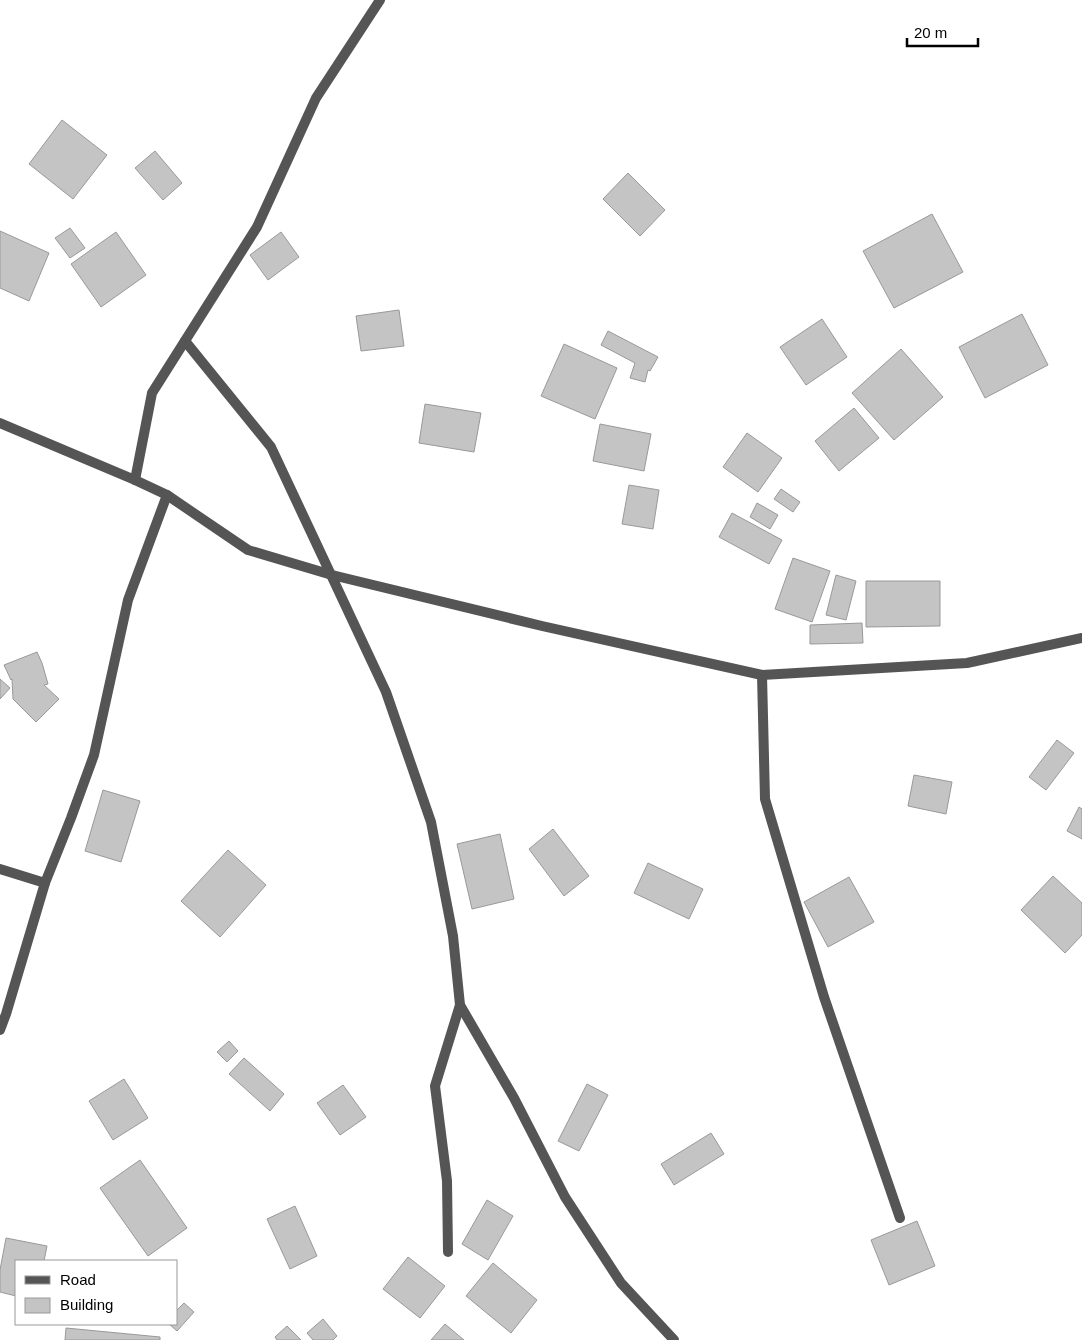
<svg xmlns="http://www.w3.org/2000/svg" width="1082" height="1340" viewBox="0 0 1082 1340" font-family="Helvetica,sans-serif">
<rect width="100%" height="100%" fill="#fff"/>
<g fill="#c4c4c4" stroke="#999">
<polygon points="62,120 107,155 73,199 29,164"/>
<polygon points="155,151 182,183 163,200 135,168"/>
<polygon points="628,173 665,210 640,236 603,199"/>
<polygon points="932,214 963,272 894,308 863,251"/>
<polygon points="70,228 85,248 70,258 55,238"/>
<polygon points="0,231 49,253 29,301 0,288"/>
<polygon points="116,232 146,275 101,307 71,264"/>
<polygon points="281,232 299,257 268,280 250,255"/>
<polygon points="399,310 404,346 361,351 356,316"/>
<polygon points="1022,314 1048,365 985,398 959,347"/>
<polygon points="822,319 847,357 806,385 780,347"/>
<polygon points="608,331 658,357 650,371 648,370 645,382 630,378 635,363 601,345"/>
<polygon points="564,344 617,368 595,419 541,396"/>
<polygon points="901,349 943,397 894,440 852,393"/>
<polygon points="425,404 481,413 474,452 419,443"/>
<polygon points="854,408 879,438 839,471 815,441"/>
<polygon points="600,424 651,434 644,471 593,461"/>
<polygon points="747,433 782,458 758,492 723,467"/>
<polygon points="629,485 659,490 653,529 622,524"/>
<polygon points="781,489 800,502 793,512 774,499"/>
<polygon points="757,503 778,515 770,529 750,517"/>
<polygon points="732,513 782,540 769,564 719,537"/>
<polygon points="793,558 830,571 812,622 775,609"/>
<polygon points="836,575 856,581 846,620 826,615"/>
<polygon points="866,581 940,581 940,626 866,627"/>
<polygon points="862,623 863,643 810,644 810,625"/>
<polygon points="37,652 42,663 48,684 44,685 59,699 36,722 13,699 12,679 11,680 4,665"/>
<polygon points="0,679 10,688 0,699"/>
<polygon points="1057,740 1074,753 1046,790 1029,777"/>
<polygon points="914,775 952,782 946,814 908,806"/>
<polygon points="103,790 140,801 121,862 85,851"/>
<polygon points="1079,807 1082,809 1082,839 1067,831"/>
<polygon points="553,829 589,876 564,896 529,849"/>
<polygon points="500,834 514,899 472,909 457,844"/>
<polygon points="228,850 266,885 220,937 181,901"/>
<polygon points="648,863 703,889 689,919 634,893"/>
<polygon points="1053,876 1082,903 1082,935 1065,953 1021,910"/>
<polygon points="849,877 874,922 828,947 804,902"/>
<polygon points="229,1041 238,1051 227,1062 217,1052"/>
<polygon points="244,1058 284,1094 270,1111 229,1074"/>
<polygon points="124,1079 148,1118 113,1140 89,1101"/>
<polygon points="587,1084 608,1095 579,1151 558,1141"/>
<polygon points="343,1085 366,1117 340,1135 317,1103"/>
<polygon points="711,1133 724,1154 674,1185 661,1164"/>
<polygon points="140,1160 187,1228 148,1256 100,1188"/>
<polygon points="487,1200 513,1216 488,1260 462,1244"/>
<polygon points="295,1206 317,1256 290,1269 267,1219"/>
<polygon points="917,1221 935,1266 889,1285 871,1240"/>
<polygon points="6,1238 47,1246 44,1261 16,1261 16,1296 0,1292 0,1270"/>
<polygon points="408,1257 445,1286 420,1318 383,1289"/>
<polygon points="493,1263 537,1300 511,1333 466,1296"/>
<polygon points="184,1303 194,1312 177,1331 169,1324 176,1324 176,1311"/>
<polygon points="323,1319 337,1336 333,1340 313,1340 307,1333"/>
<polygon points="445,1324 464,1340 431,1340"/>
<polygon points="287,1326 301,1340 277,1340 275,1337"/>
<polygon points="66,1328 160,1337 160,1340 65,1340"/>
</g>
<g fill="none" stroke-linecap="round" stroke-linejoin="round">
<g stroke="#555" stroke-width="10">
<polyline points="185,341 271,447 386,692 431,822 453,936 460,1005 435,1086 447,1181 448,1252"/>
<polyline points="0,423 135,480 167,495 248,550 332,575 542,626 762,675 967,663 1082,638"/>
<polyline points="135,480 152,393 257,227 316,98 380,0"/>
<polyline points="762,675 765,799 824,997 900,1218"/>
<polyline points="0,869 45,883"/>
<polyline points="460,1005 514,1098 565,1197 621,1283 674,1340"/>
<polyline points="0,1030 6,1014 45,883 71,818 94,755 128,600 167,495"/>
</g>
</g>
<rect x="15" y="1260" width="162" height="65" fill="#ffffff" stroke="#999999"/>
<rect x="25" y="1276" width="25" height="8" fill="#555555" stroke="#999999"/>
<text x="60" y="1285" font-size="15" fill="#000000">Road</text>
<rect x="25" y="1298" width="25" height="15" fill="#c4c4c4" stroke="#999999"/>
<text x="60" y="1310" font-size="15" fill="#000000">Building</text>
<path d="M907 38v8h71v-8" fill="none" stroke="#000000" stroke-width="2.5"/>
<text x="914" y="38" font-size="15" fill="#000000" stroke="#ffffff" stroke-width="4" paint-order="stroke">20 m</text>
</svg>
